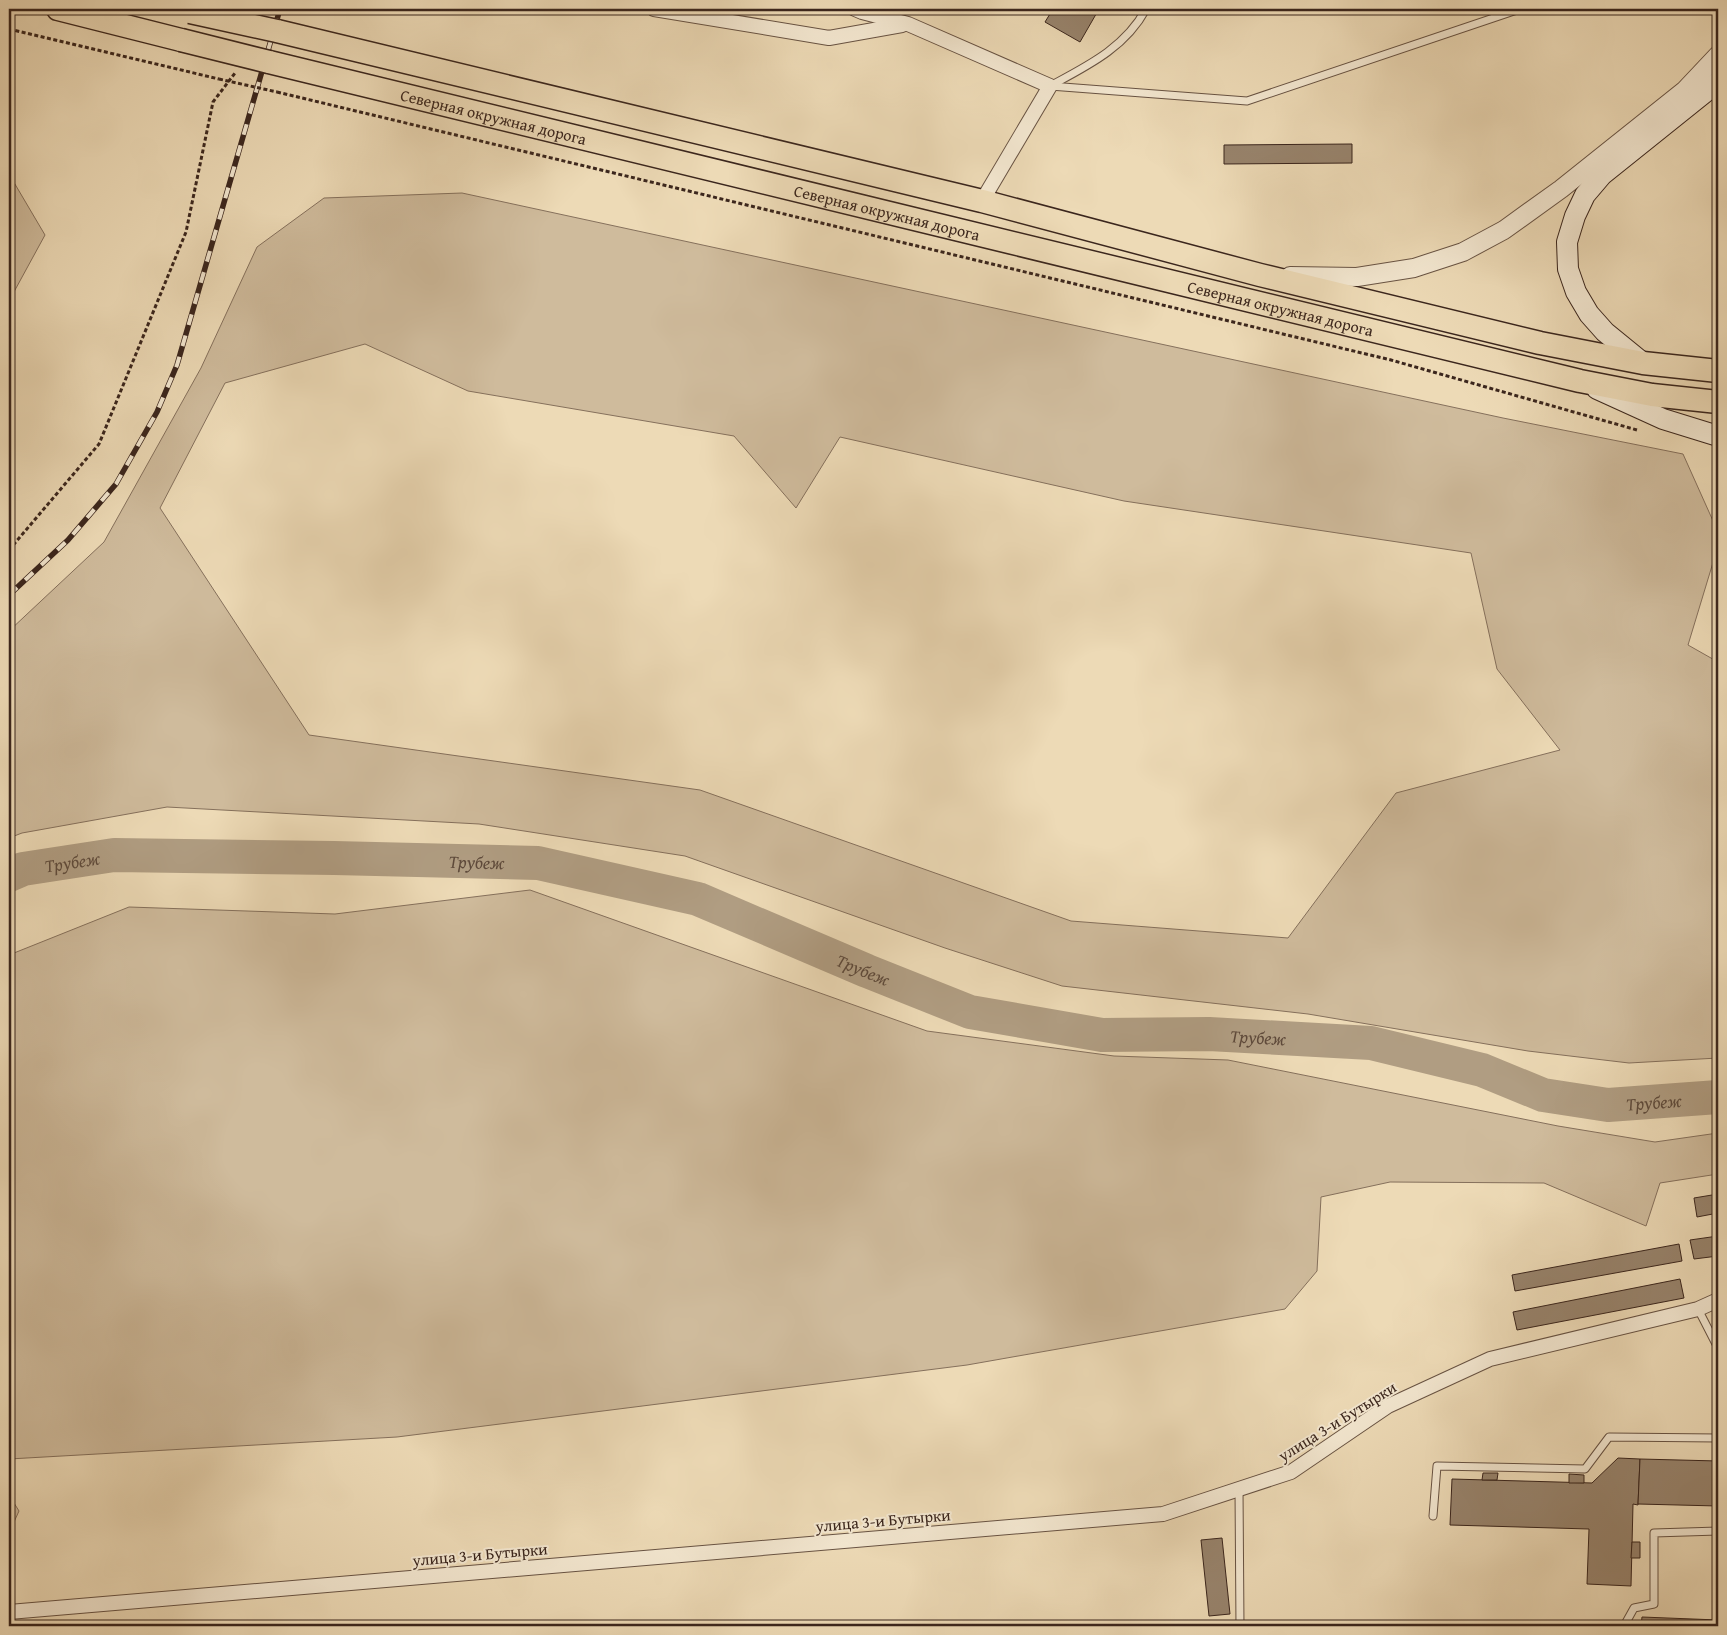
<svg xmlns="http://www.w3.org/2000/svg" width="1727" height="1635" viewBox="0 0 1727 1635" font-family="'Gentium Book Plus',serif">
<rect width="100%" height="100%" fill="#eddab6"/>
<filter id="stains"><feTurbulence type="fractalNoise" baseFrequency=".004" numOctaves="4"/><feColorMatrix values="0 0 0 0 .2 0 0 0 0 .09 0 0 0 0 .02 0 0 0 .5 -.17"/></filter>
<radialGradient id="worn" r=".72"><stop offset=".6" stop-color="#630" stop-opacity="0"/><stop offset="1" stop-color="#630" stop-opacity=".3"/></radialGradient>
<g fill="#cfbb9c" stroke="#85705c" fill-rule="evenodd">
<polygon points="9,174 45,235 9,301"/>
<path d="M462,193l1041,225 180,36 35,78v14l-30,99 30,17v396l-89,5 -101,-12 -220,-37 -246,-28 -117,-38 -260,-92 -206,-32 -312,-17 -145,26 -13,5v-207l95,-89 97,-174 56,-121 67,-49zM365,344l103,47 266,45 62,72 44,-71 284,64 347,52 26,116 63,81 -164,43 -108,145 -217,-17 -371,-131 -391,-55 -149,-227 65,-125z"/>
<polygon points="530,890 927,1031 1114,1056 1228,1060 1558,1126 1655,1142 1718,1133 1718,1174 1660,1183 1646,1226 1544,1183 1390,1182 1321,1197 1317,1271 1285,1309 967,1365 397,1437 9,1459 9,955 129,907 335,914"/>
<polygon points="9,1495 19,1511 9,1533"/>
</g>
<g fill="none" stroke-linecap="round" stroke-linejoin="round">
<path stroke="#b09d82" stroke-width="34" id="s1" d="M9,875l14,-6 91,-14 220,3 204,5 160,36 169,72 103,41 132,23 107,-1 162,9 111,27 61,25 65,10 110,-8"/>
</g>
<g fill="#98846d" stroke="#3b261d">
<polygon points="1053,9 1099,9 1080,42 1045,22"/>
<polygon points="1352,144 1352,163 1224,164 1224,145"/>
<polygon points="1718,1194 1718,1213 1697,1217 1694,1198"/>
<polygon points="1718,1236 1718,1256 1694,1259 1690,1240"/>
<polygon points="1679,1244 1682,1261 1515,1291 1512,1275"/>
<polygon points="1680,1279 1684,1298 1517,1330 1513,1312"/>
<polygon points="1618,1458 1640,1459 1638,1505 1633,1504 1631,1586 1587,1584 1589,1529 1450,1525 1452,1479 1592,1483"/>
<polygon points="1640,1459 1718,1461 1718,1506 1638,1504"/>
<polygon points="1483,1473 1498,1473 1497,1480 1482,1480"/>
<polygon points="1569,1474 1584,1475 1584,1483 1569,1483"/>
<polygon points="1222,1538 1230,1614 1209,1616 1201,1540"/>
<polygon points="1632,1542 1640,1542 1640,1558 1631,1558"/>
<polygon points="1642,1617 1718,1620 1718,1626 1641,1626"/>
</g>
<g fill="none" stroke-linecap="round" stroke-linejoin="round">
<g stroke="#685343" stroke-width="9">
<g id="service">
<polyline points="1050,86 1247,101 1520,9"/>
<path d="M1050,86c37,-20 75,-38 96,-77"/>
<polyline points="1698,1309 1718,1348"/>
<polyline points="1239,1489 1240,1626"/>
<polyline points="1433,1516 1437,1466 1585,1469 1609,1437 1718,1438"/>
<polyline points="1624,1626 1634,1608 1654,1604 1654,1533 1718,1531"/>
</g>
</g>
<g stroke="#685343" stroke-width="16">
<g id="minor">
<polyline points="654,9 829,38 902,25"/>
<polyline points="855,9 862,12 908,24 1050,86 982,201"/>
<polyline points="9,1612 1163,1514 1291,1472 1388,1406 1490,1359 1698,1309 1718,1300"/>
</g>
</g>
<g stroke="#685343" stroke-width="20">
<polyline id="tertiary" points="1290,276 1357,277 1414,268 1463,252 1504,230 1561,189 1685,90 1718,55"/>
</g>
<g stroke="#3b261d" stroke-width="22">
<g id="secondary">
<polyline points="1643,363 1605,332 1589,314 1576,292 1568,269 1567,242 1575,216 1585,195 1602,175 1718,82"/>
<polyline points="1597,389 1663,419 1718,436"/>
</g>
</g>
<g stroke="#3b261d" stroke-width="25">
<g id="primary">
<polyline points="58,9 181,40"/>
<polyline points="277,31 982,201 1260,275 1540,343 1643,363 1718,371"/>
<path id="s2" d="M269,62l1311,319 72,14 66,7"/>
</g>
</g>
<g stroke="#3b261d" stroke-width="3" stroke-dasharray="4 2.5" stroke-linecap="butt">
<polyline points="9,29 219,79"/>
<polyline points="277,92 1391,360 1637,430"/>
<polyline points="9,550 99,444 186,232 213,102 235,73"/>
</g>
<use href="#service" stroke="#f3e7d0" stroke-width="7"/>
<use href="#minor" stroke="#f3e7d0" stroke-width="14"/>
<use href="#tertiary" stroke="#f3e7d0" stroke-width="18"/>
<use href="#secondary" stroke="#f3e7d0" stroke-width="20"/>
<use href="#primary" stroke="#eddab6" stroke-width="22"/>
<g stroke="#3b261d" stroke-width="5.5">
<polyline id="rail" points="9,595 68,540 116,484 157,412 177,365 280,9"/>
</g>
<use href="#rail" stroke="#f3e7d0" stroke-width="4" stroke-dasharray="11" stroke-linecap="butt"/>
<g stroke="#3b261d" stroke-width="25" stroke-linecap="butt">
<g id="primary-bridge">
<polyline points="190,12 277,31"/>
<polyline points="181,40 269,62"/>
</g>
</g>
<polyline stroke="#3b261d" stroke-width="3" stroke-dasharray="4 2.5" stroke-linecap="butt" points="219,79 277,92"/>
<use href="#primary-bridge" stroke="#eddab6" stroke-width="22"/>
</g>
<g text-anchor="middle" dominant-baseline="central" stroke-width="4" stroke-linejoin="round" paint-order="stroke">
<g font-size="16" fill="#3b261d" stroke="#f3e7d0">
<text stroke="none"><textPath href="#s2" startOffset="231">Северная окружная дорога</textPath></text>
<text stroke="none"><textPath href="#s2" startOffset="636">Северная окружная дорога</textPath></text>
<text stroke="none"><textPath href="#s2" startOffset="1041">Северная окружная дорога</textPath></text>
<text transform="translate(1337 1421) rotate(-32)">улица 3-и Бутырки</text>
<text transform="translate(883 1520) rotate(-5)">улица 3-и Бутырки</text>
<text transform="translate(480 1554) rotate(-5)">улица 3-и Бутырки</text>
</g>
<g font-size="18" font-style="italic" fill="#5e4a3b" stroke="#f3e7d0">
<text stroke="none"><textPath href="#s1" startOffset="65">Трубеж</textPath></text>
<text stroke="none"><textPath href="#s1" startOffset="470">Трубеж</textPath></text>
<text stroke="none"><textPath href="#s1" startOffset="875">Трубеж</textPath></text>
<text stroke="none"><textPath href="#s1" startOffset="1280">Трубеж</textPath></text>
<text stroke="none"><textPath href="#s1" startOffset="1685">Трубеж</textPath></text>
</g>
</g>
<rect width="1727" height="1635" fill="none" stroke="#eddab6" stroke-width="30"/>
<rect x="10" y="10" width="1707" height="1615" fill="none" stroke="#3b261d" stroke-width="2.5"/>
<rect x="15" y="15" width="1697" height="1605" fill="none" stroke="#3b261d"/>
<rect width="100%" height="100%" filter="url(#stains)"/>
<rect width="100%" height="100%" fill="url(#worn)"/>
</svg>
